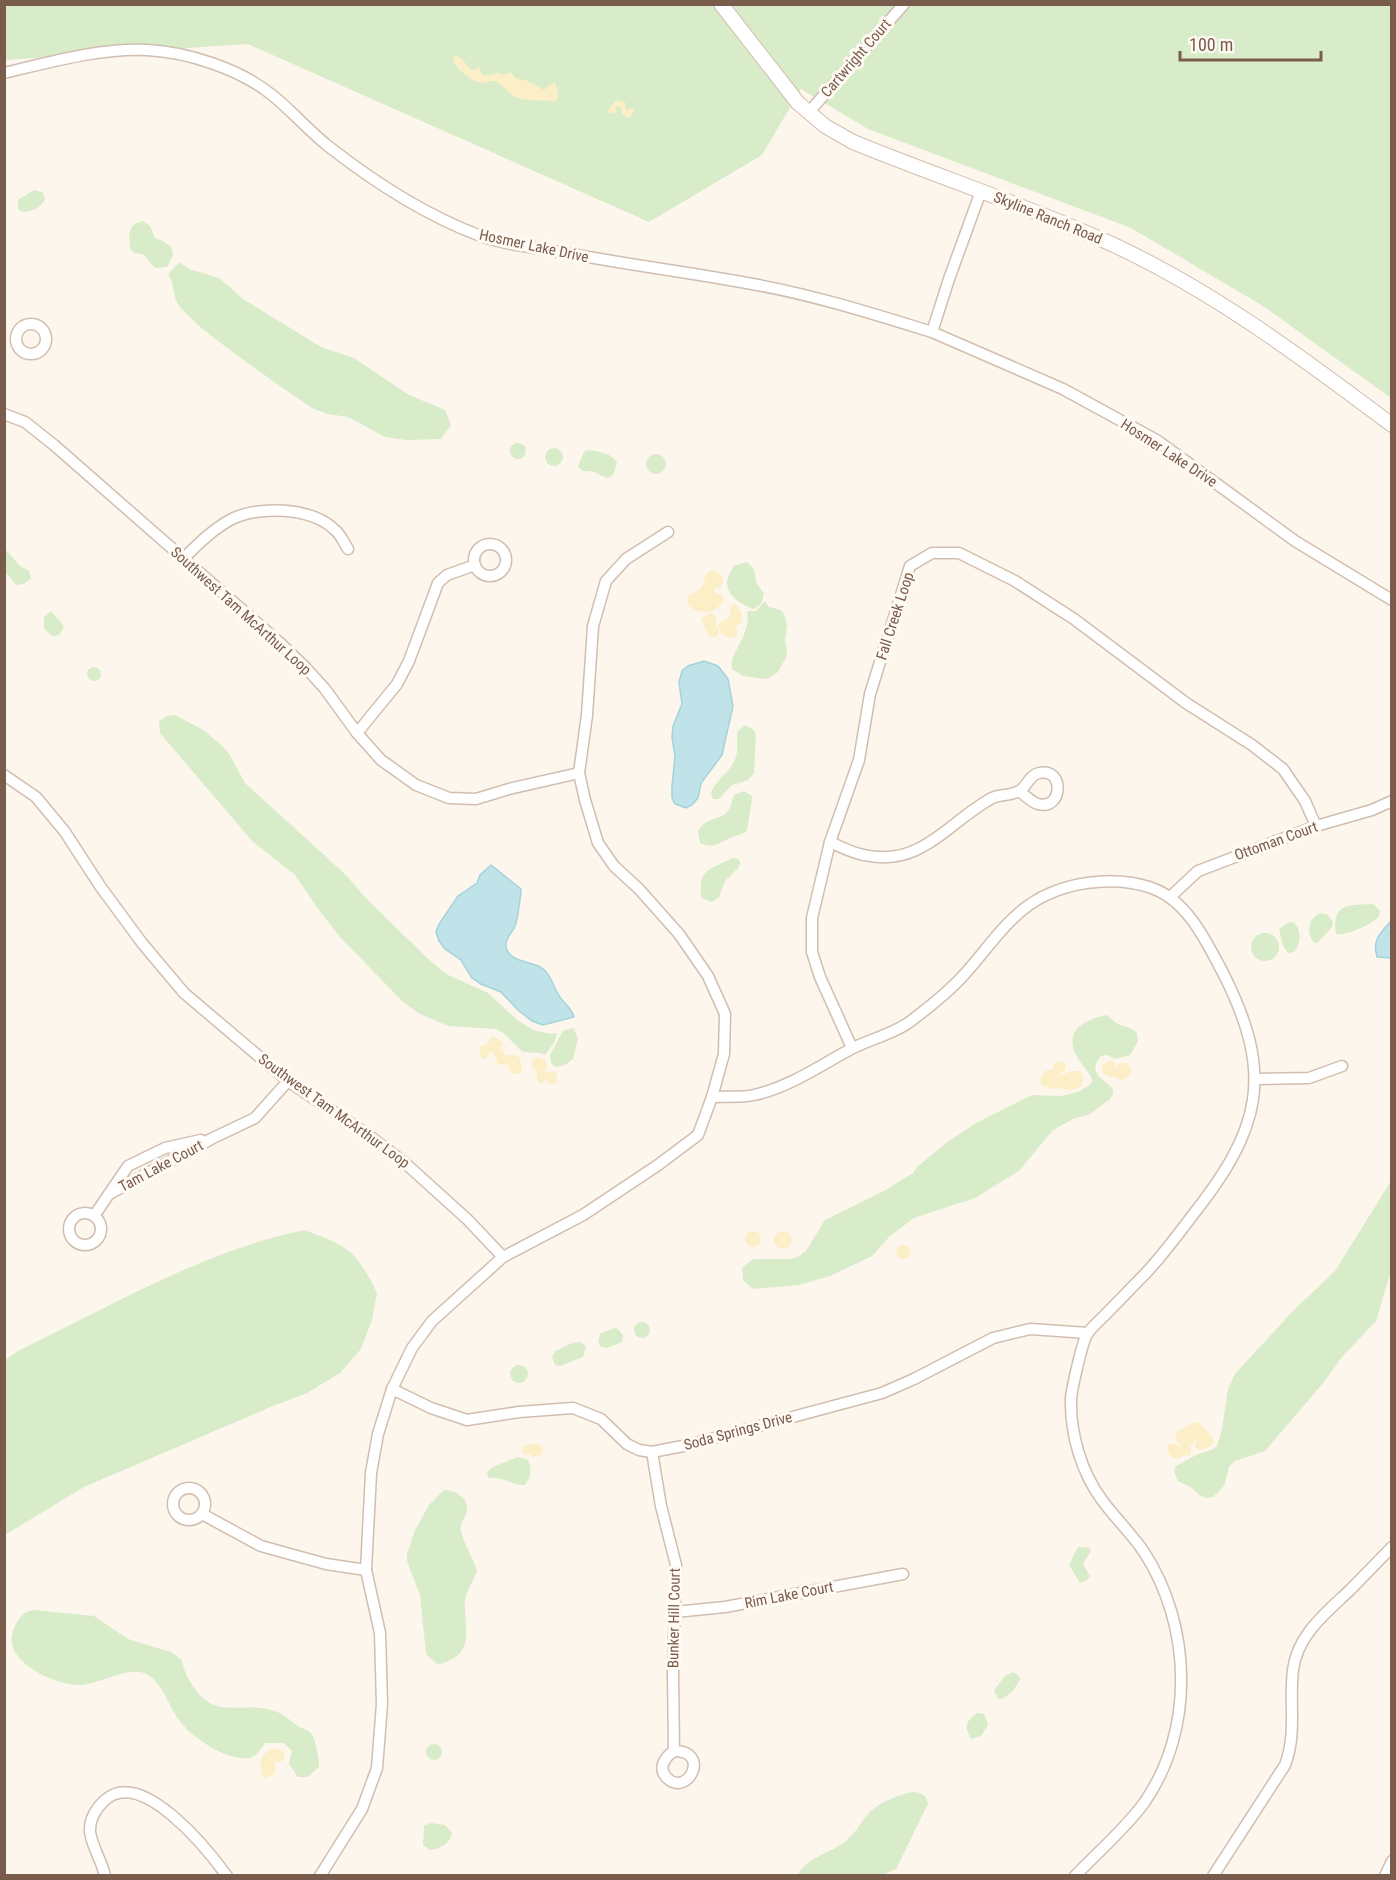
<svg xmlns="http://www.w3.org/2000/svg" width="1396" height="1880" viewBox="0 0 1396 1880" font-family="'Roboto Condensed',sans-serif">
<rect width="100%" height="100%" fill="#fdf6ec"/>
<g fill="#d8ecc9">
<polygon points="5,4 1391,5 1391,398 1263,306 1131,228 868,129 801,89 762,155 649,222 248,44 5,60"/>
<path d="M34,190l8,2 3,6c-2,9 -16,16 -25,13l-2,-3v-8z"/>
<path d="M143,221l7,5 5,12c9,3 18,7 18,17l-6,12 -12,1 -12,-14 -8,-1 -5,-5c-1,-13 -3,-24 13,-27z"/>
<path d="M180,262l9,7 30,9 24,21 78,48 33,11 55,37 36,15 6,15 -10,14 -35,1 -21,-3 -37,-20 -21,-3 -15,-6c-24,-16 -48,-33 -71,-50 -22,-16 -43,-31 -61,-51 -8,-9 -5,-24 -12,-33z"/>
<circle cx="518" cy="451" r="8"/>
<circle cx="554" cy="457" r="9"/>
<path d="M587,450c10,1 26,3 30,13l-4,12 -5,3c-6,-1 -9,-4 -14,-6 -8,-2 -10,2 -16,-6l6,-14z"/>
<circle cx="656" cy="464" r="10"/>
<polygon points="5,549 20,566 29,571 31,578 24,584 16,585 5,572"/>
<path d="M747,562l7,7 2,13 8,12 -3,10 -7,5c-5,-1 -8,-3 -13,-6 -16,-11 -18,-21 -7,-37z"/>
<path d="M765,601l4,6 12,3 3,4 3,10 -2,16 2,12 -1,6 -8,14 -11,7 -24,-3 -11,-7c-4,-15 20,-34 15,-58h9z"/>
<polygon points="51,611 64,626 59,635 52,636 44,628 44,617"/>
<circle cx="94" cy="674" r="7"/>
<polygon points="175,715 205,731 224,748 230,755 245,783 346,875 365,897 426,957 446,974 488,993 517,1020 533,1030 550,1034 557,1033 554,1043 545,1055 541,1053 523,1052 503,1033 496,1029 448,1026 420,1014 403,1002 340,937 319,910 295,875 252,841 160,733 159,721 167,716"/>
<path d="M745,725l9,5 2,5 -2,38 -6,7 -16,5 -13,14h-6l-2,-6c5,-14 20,-21 25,-36 2,-8 1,-18 1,-25z"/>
<path d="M744,791l8,5c0,4 -4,32 -6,36 -6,3 -13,4 -18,7 -11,5 -16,10 -28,4l-2,-12c8,-15 25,-10 31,-22 3,-4 3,-10 5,-14z"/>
<path d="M732,858l6,1 2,3 -1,5 -14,14 -6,16 -7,5 -10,-4c-2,-5 -1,-8 -1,-14 1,-17 19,-18 31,-26z"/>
<path d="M1373,904l7,7c-1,4 0,5 -4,8 -7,6 -32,18 -40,15 -5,-31 13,-29 37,-30z"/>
<path d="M1320,913l7,1 6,8 -1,5 -15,16h-3c-8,-11 -6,-24 6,-30z"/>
<path d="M1293,922c9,6 8,22 1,30l-6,1 -5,-7 -4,-17 8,-6z"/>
<circle cx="1265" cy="947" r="14"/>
<path d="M1108,1015c11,15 19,8 29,18l1,8 -8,14 -15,4 -8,-4 -6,1c-14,17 1,21 12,33v5l-3,5 -20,15 -17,5 -20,11 -34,41 -44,27 -61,20 -24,18 -18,20 -42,20 -31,9 -46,4 -10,-9 -1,-12 11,-9h37l8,-2 8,-6 19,-31 59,-29 29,-18 4,-6 33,-27 28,-18 54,-27 30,1 18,-5 11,-7 1,-5c-4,-9 -12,-15 -16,-24 -13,-25 11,-37 32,-40z"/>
<polygon points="573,1028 578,1038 573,1059 565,1065 555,1067 551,1063 550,1055 563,1031"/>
<polygon points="1391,1181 1391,1271 1376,1321 1342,1357 1324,1382 1265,1451 1235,1461 1229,1467 1224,1486 1213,1497 1206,1498 1199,1495 1192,1488 1178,1481 1174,1472 1176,1466 1198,1454 1212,1450 1217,1446 1222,1429 1228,1389 1235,1374 1293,1311 1335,1271"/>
<path d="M304,1230c44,16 52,20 73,63l-5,27 -11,29 -21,24 -33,20 -34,13 -189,81 -79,48v-175l13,-9c93,-45 183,-99 286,-121z"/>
<circle cx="642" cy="1330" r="8"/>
<polygon points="614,1328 618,1329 623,1335 622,1342 607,1348 601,1347 598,1342 600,1334"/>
<path d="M580,1342l6,4 -3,11 -23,9 -5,-1 -3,-8 3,-6c8,-3 17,-10 25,-9z"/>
<circle cx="519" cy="1374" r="9"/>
<path d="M517,1457l10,2c6,8 4,19 -2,26 -13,1 -22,-9 -36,-7l-2,-5 4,-5z"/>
<path d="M444,1490c10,0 24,7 23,19 0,9 -8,13 -6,22 3,14 12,26 16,40 -3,9 -11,20 -12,30 -2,20 9,44 -11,57 -6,3 -11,6 -17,6l-11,-10 -6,-59 -13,-34v-7l8,-24 14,-25z"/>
<polygon points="1078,1547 1089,1548 1091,1551 1083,1564 1090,1576 1087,1580 1080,1583 1069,1565"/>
<path d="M34,1610l60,6 34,23 43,13 11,8c2,12 6,19 13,29 21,30 48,13 76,21 11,2 18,10 27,16 4,3 8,3 12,6 6,6 9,27 9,35l-11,10h-10l-9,-13 3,-13 -8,-8h-19c-4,6 -8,14 -16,15 -22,3 -57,-20 -70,-38 -11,-14 -16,-39 -35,-47 -16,-6 -44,10 -62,12 -10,1 -26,-4 -35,-8 -23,-11 -46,-28 -30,-55 4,-7 9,-11 17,-12z"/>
<polygon points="1013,1672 1019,1676 1020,1680 1012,1692 1002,1699 998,1698 994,1691 995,1689 1005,1676"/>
<polygon points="977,1713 984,1714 988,1725 981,1736 971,1739 966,1728 969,1720"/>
<circle cx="434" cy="1752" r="8"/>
<path d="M912,1792c8,0 15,3 16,12l-32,65 -14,6h-84c10,-19 32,-21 48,-34 10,-8 15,-20 24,-29 10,-10 28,-17 42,-20z"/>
<path d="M431,1823l14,2 7,8c-2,10 -11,16 -22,17l-7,-5 1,-19z"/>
</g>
<g fill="#fcefc7">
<path d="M456,56l5,2 10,12h4l4,-4 3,8 4,2 13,-3 4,2 7,-3 6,6 12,3 16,9 10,-8c4,4 5,15 2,19 -13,-1 -29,1 -41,-4 -8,-4 -14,-16 -23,-16 -3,0 -6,2 -9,2 -12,-1 -29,-15 -30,-26z"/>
<polygon points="617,100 625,102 626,110 633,108 634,111 630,118 621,114 622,108 618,106 615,108 616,112 609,113 608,110"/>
<path d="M714,570l8,6 1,6 -2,5 -7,2v3l9,4 1,5c-3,2 -5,6 -8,8 -8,6 -23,3 -29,-6l2,-8 12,-6c5,-8 2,-18 13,-19z"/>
<path d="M735,604c7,5 9,13 5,20l-4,2 2,8 -5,4c-10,0 -13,-5 -15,-14l11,-6 2,-12z"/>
<polygon points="711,613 717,617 716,624 719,633 717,636 711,638 708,635 701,618"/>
<polygon points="494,1036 503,1044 500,1049 503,1050 505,1056 513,1054 520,1058 522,1070 519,1074 510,1073 509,1065 498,1064 492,1051 490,1051 487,1058 484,1059 480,1056 480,1047 488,1043 490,1038"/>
<polygon points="537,1057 545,1060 547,1066 544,1073 553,1071 557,1074 557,1082 551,1085 546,1080 541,1084 537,1081 537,1073 531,1065 533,1060"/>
<polygon points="1111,1060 1115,1063 1116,1069 1119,1063 1127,1063 1132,1070 1130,1076 1122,1080 1103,1074 1102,1065"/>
<path d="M1060,1061l6,3 -1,7 -7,3v2l14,-5h8l4,6 -3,9c-13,8 -17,0 -29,3l-10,-4 -2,-5 5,-9 8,-2 1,-6z"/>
<circle cx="783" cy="1240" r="9"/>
<circle cx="753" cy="1239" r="8"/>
<circle cx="903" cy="1252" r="7"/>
<path d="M1194,1422c8,0 12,9 18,14l2,7 -8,6 -7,1 -4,-3 1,-7 -2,-1 -1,5 -3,3 1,3 -1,6 -6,-1 -6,4 -7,-2 -4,-7 1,-5 6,-2 5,4 2,-1 -6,-7 2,-7z"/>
<polygon points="537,1443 542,1446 543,1450 541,1455 533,1457 529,1454 526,1455 522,1453 523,1446"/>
<path d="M272,1748l10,2 3,7 -4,5h-6v12l-9,4 -3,-1c-5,-13 -3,-22 9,-29z"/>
</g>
<g fill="#bfe3e8" stroke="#a5d3da" stroke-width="1.5">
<polygon points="704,661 718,666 728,679 733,706 722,755 701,783 698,798 692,805 686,808 675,804 672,798 672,786 675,756 672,738 673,726 682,704 679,682 682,671 688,666"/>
<path d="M491,865l30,24c0,6 -4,33 -6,37 -3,8 -10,11 -9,21 3,15 23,14 34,20 10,5 13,19 18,27 5,9 14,14 16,23l-31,8 -11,-4 -14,-11 -17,-18 -20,-8 -9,-6 -11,-18 -16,-11 -6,-8 -3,-9 3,-8 19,-28 19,-13 3,-8z"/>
<path d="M1391,921v37l-14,-1c-5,-17 3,-24 14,-36z"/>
</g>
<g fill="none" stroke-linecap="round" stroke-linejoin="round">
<g stroke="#d1beb0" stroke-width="13">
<g id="minor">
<path d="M4,73c47,-11 95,-25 143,-23 41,2 93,19 125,45 20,16 36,35 56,51 46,36 95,68 150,89 27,10 59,13 88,18 64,12 128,20 192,32 59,11 116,29 174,47l17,-53 32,-88"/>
<polyline points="809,112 904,4"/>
<circle cx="31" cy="339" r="15"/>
<polyline points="932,332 1063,389 1158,441 1295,541 1392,600"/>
<polyline points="4,414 25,422 54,445 280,643 306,668 325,689 357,733 381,760 416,785 449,798 476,799 509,789 579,773"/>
<circle cx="490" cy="560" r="16"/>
<path d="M183,559c14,-14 29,-29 47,-39 27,-15 82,-13 105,10 6,5 9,13 13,19"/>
<polyline points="357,733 397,684 409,661 438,583 447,575 475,565"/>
<polyline points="4,775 36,797 65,832 100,886 142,943 184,993 288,1081 368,1135 405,1163 468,1220 503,1257"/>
<path d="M830,842c11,5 22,11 34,13 57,13 84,-33 128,-57 8,-4 19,-2 27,-7 8,-4 10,-16 20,-18 26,-6 24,38 -1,31 -7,-2 -13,-9 -19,-13"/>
<polyline points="1170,897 1198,871 1316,826 1372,810 1392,801"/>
<polyline points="852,1048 820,977 812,952 812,918 830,842 859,760 870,694 910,566 932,553 959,553 1015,581 1074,619 1186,703 1252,745 1283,769 1305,801 1316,826"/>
<polyline points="1256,1079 1309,1078 1342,1066"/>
<path d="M712,1097c14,-1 29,1 42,-2 36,-8 65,-29 97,-46 19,-10 43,-15 60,-28 17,-13 36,-28 50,-43 23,-24 41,-54 68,-73 33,-23 83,-30 120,-18 38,12 57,54 74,86 52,102 38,156 -31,243 -15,20 -30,40 -47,58 -14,14 -27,28 -41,42 -5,5 -13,12 -17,18 -5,9 -15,54 -16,64 -1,35 10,74 31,102 13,18 29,33 42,52 48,74 51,178 0,251 -20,27 -46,49 -69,73"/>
<polyline points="109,1194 213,1138 255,1118 288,1081"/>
<circle cx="85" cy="1229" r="16"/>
<polyline points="94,1216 128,1166 165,1148 201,1140"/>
<polyline points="392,1389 431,1408 467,1420 519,1412 573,1408 601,1419 627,1444 639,1450 652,1452 688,1445 882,1393 914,1379 993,1338 1030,1329 1088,1333"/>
<path d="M652,1452l9,54 15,59 -3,109 1,77c38,0 13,47 -7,27 -10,-10 -2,-21 7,-27"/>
<circle cx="189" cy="1504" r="16"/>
<polyline points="202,1514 261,1546 326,1564 366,1570"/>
<polyline points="675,1612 725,1607 903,1574"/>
<path d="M105,1876c-3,-15 -13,-29 -15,-44 -1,-12 6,-24 15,-32 37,-33 103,50 122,76"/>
<polyline points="320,1876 362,1809 377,1768 382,1704 380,1633 366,1570 371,1473 378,1434 392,1389 412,1348 432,1321 503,1257 583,1215 658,1165 698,1135 712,1097 724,1054 725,1014 708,976 679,934 639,889 614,866 598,843 585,800 579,773 587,715 593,626 606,581 626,559 668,532"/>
<path d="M1213,1876l72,-111c12,-31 4,-63 8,-95 4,-35 34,-58 57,-80 14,-14 28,-29 42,-43"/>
<polyline points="1385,1876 1392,1861"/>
</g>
</g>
<g stroke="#d1beb0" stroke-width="16">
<path id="tertiary" d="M721,4l77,99 27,23 28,16c88,36 178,65 263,104 100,47 188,113 276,179"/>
</g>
<use href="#minor" stroke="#fff" stroke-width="10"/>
<use href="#tertiary" stroke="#fff" stroke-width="14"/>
</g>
<g text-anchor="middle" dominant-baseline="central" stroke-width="6" stroke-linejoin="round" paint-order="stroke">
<g font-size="15" fill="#7a5c4d" stroke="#fffaf3">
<text transform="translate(856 58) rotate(-49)">Cartwright Court</text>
<text transform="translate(1048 218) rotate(22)">Skyline Ranch Road</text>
<text transform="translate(534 246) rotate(12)">Hosmer Lake Drive</text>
<text transform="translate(1169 453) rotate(33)">Hosmer Lake Drive</text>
<text transform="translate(241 611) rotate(42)">Southwest Tam McArthur Loop</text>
<text transform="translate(895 616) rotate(-72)">Fall Creek Loop</text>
<text transform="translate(1276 841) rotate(-20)">Ottoman Court</text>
<text transform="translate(334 1111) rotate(36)">Southwest Tam McArthur Loop</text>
<text transform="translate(161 1166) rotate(-28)">Tam Lake Court</text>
<text transform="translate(738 1431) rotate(-15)">Soda Springs Drive</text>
<text transform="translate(789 1595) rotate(-11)">Rim Lake Court</text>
<text transform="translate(674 1618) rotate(-89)">Bunker Hill Court</text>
</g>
</g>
<rect width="1396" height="1880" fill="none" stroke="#7a5c4d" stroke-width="12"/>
<path d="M1180 51v9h141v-9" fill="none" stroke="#7a5c4d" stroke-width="3"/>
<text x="1189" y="51" font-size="18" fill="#7a5c4d" stroke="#fffaf3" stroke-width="4.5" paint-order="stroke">100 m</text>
</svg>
